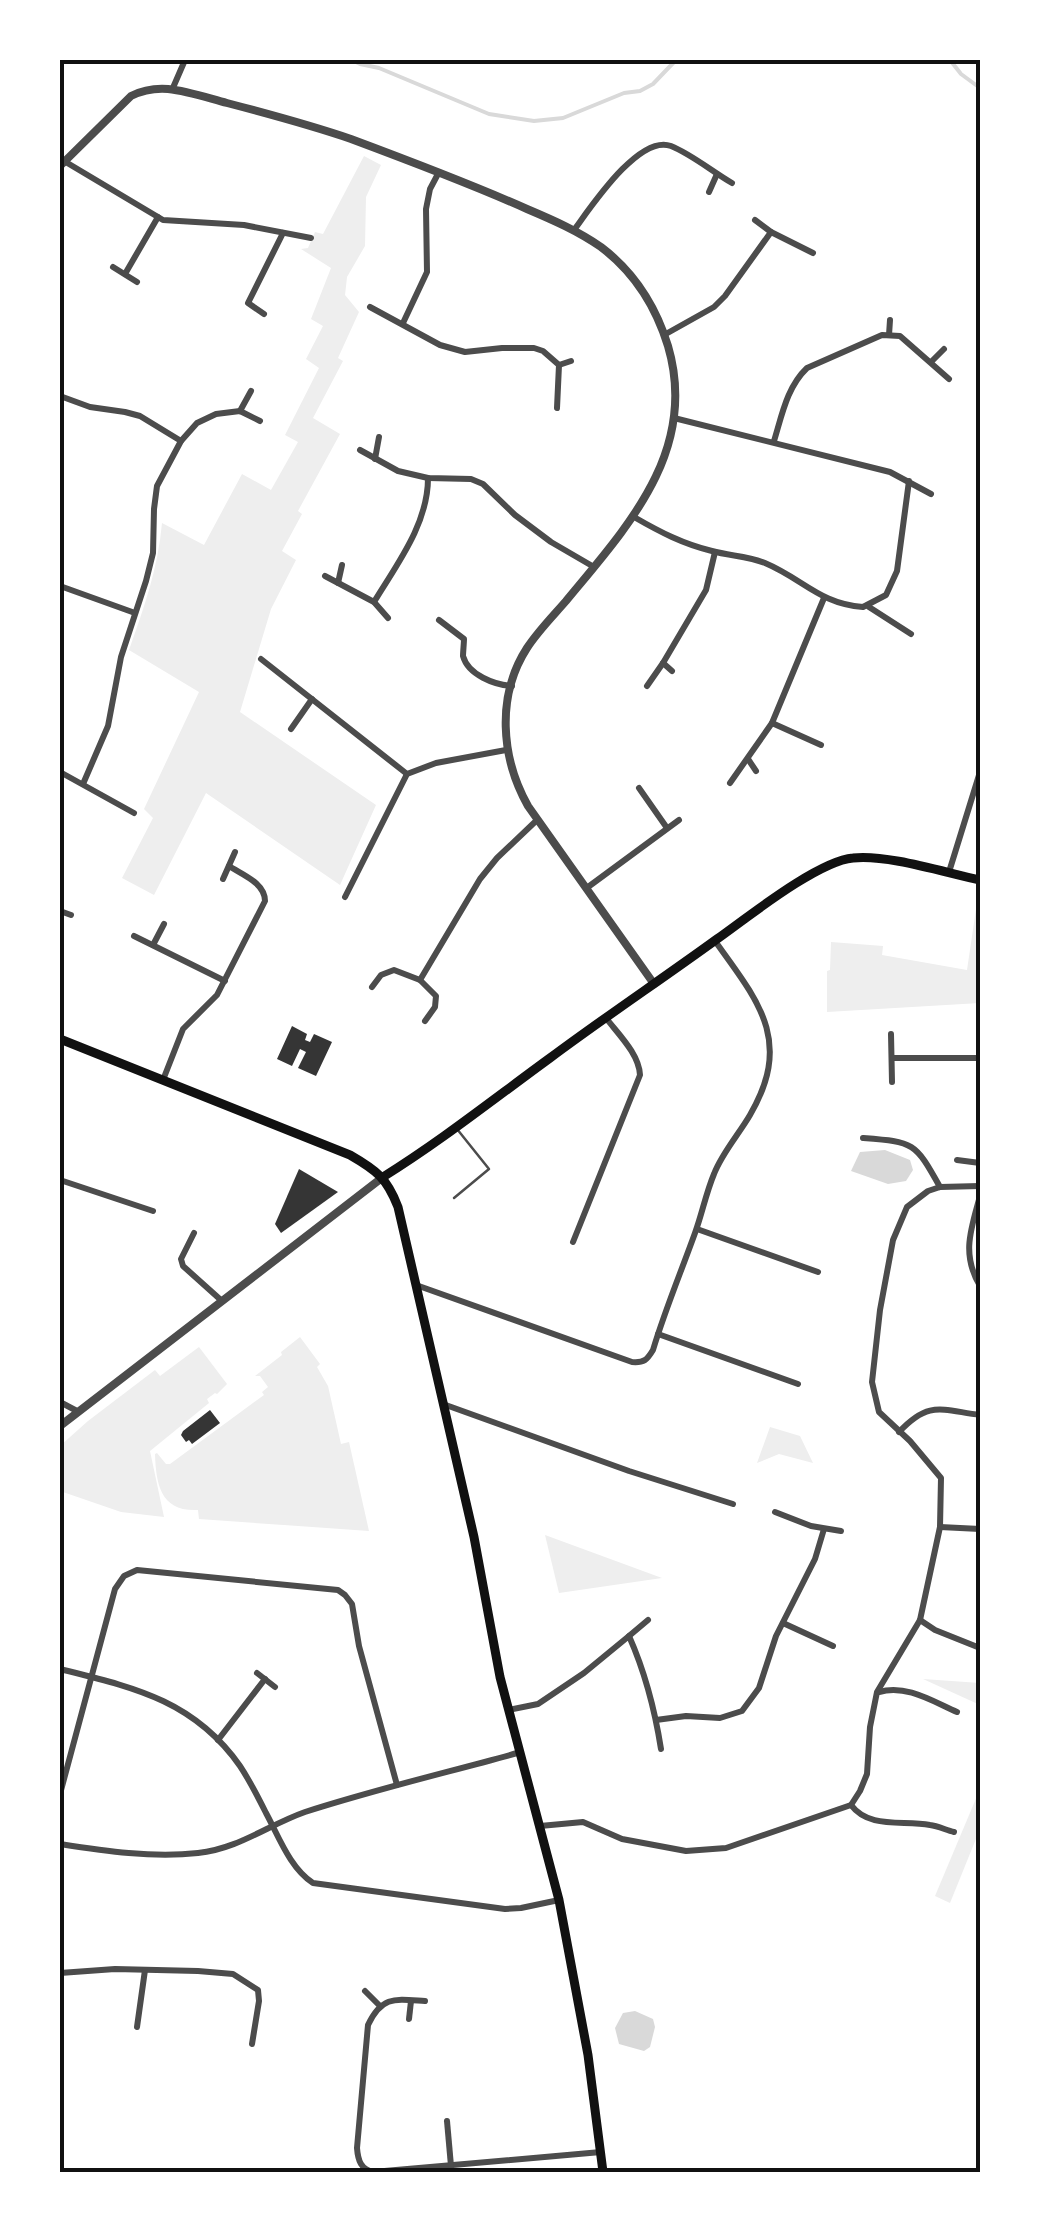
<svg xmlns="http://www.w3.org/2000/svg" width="1040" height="2232" viewBox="0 0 1040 2232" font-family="'Asap Condensed',sans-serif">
<rect width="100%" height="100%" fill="#fff"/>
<g fill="#eee">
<path d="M364,156l17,9 -15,32 -1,49 -18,31 -2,18 14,17 -21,46 5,3 -30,57 27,16 -42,77 4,3 -20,37 14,9 -25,49 -31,103 136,93 -36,80 -134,-92 -52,102 -32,-17 31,-60 -9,-9 55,-117 -70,-42c15,-42 29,-82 33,-127l42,22 38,-71 29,16 27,-48 -13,-7 34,-67 -13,-9 17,-33 -12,-7 20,-51 -30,-19 7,-1 7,-16 8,2z"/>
<polygon points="979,889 980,1003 827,1012 827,971 830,970 831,942 883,946 882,955 967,970"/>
<path d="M300,1337l20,27 -3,3 11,19 13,58 8,-2 20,89 -170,-12 -1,-9c-37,2 -42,-25 -43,-56l2,-1 9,11h4l94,-69 -2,-3 6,-5 -8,-11h-5l27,-21 -1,-3z"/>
<polygon points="199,1347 227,1384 217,1394 215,1393 207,1399 209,1403 150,1451 164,1517 121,1512 60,1491 60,1446 88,1421 155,1370 160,1376"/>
<polygon points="770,1427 800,1436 813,1463 779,1454 757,1463"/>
<polygon points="545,1535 662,1578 559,1593"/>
<polygon points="923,1679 980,1683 980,1705"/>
<polygon points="980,1789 980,1829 950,1903 935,1896"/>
</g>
<g fill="#d9d9d9">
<polygon points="885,1150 910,1160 913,1170 906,1181 888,1184 851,1171 860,1152"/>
<polygon points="635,2011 653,2019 655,2027 650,2047 644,2051 619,2044 615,2028 623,2013"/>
</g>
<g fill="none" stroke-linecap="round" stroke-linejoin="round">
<g stroke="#d9d9d9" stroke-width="4">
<polyline points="352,60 360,64 379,68 489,114 534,121 563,118 624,93 640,91 653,84 676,60"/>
<polyline points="950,60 961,74 980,88"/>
</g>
</g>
<g fill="#353535">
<polygon points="292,1026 307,1034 305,1040 310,1042 314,1034 332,1042 316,1076 298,1068 306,1052 300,1049 292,1066 277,1059"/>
<polygon points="299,1169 338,1192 281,1233 275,1224"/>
<polygon points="210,1410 220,1423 192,1444 189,1440 186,1442 181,1435 183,1431"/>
</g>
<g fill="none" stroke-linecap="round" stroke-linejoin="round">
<polyline stroke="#4c4c4c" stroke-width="2.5" points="454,1198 489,1169 457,1129"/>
<g stroke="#4c4c4c" stroke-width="6">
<polyline points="172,90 185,60"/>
<polyline points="64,161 163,220 244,225 311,238"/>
<polyline points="709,192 717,174"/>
<polyline points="755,220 771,232"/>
<path d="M574,230c17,-23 65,-96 97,-84 20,8 42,26 61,37"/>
<polyline points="113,267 137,282"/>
<polyline points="125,274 158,217"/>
<polyline points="370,307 440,345 465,352 502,348 534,348 543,351 559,365 557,408"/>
<polyline points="264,314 248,303 283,233"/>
<polyline points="403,323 427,272 426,209 430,189 439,172"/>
<polyline points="664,335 714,307 725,296 771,232 813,253"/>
<polyline points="889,335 890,320"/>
<polyline points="931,362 944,349"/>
<polyline points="559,365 571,361"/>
<polyline points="60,396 90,407 125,412 140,416 181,441"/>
<polyline points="240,411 251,391"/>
<polyline points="674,418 890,472 931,494"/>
<path d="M774,441c8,-26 13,-54 33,-73l75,-33 18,1 49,43"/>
<polyline points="360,450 398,471 428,478 471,479 483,484 515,515 551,542 594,567"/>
<polyline points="375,459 379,437"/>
<path d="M634,517c26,15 49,27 78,34 18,5 36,5 53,12 38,16 55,41 98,44l23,-12 11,-24 12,-90"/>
<polyline points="325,576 374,602 388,618"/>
<polyline points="338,583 342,565"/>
<polyline points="60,586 135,613"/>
<path d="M374,602c23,-38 54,-78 54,-124"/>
<polyline points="869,607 911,634"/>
<path d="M439,620l25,19c0,3 -1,14 -1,17 5,19 32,29 49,30"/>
<polyline points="261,659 407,774"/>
<polyline points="663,663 672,671"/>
<polyline points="647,686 663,663 706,590 715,552"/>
<polyline points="772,723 821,745"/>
<polyline points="291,729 312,699"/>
<polyline points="748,759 756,771"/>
<polyline points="60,772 134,813"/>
<polyline points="730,783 772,723 824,598"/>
<polyline points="83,784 108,726 121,657 146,581 153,553 154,509 157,486 181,441 197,423 216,414 240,411 260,421"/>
<polyline points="639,788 667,828"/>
<polyline points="949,872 980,772"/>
<polyline points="223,879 235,852"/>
<polyline points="588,887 679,820"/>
<polyline points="345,897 407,774 436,763 506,750"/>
<polyline points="60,911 71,915"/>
<polyline points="134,936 225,981"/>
<polyline points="153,945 164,924"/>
<polyline points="420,980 480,879 497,858 537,820"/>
<polyline points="372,987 381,975 394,970 420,980 436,996 435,1007 425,1021"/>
<polyline points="891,1034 892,1082"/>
<polyline points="893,1058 980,1058"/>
<path d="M163,1080l20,-51 34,-34 48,-94c0,-18 -22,-26 -36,-35"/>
<path d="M863,1138c51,4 52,4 77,49"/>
<polyline points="957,1160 980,1163"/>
<polyline points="60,1180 153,1211"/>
<path d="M980,1196c-9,33 -19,58 0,90"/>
<polyline points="697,1229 818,1272"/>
<polyline points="194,1233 181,1259 183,1266 222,1301"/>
<path d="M573,1242l67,-167c-1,-21 -21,-40 -34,-57"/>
<path d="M416,1285l216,77c12,1 15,-2 21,-12 12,-40 28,-78 42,-117 7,-19 11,-40 19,-59 8,-21 25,-40 36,-59 43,-74 9,-113 -35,-174"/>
<polyline points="658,1334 798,1384"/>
<polyline points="60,1402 77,1411"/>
<polyline points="443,1404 629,1471 733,1504"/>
<path d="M899,1432c30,-32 42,-22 81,-17"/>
<polyline points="775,1512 811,1526 841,1531"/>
<polyline points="940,1527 980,1529"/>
<polyline points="920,1620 935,1630 980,1648"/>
<polyline points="783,1623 833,1646"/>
<polyline points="629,1636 648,1620"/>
<path d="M60,1669c72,18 134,31 180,97 10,15 18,31 26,47 13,24 24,55 47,70l192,26 16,-1 38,-8"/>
<polyline points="257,1673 275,1687"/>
<path d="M879,1692c27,-8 53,9 78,20"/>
<path d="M508,1710l30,-6 46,-31 45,-37c16,36 26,75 32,113"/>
<polyline points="656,1720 686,1716 720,1718 742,1711 759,1688 776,1636 815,1559 824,1529"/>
<polyline points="218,1740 265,1679"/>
<polyline points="60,1794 115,1589 124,1576 137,1570 338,1590 345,1595 352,1604 359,1646 397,1785"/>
<path d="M851,1805c18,24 51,15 79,20 8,1 16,5 24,7"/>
<polyline points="540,1826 583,1822 622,1839 686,1851 726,1848 851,1805 860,1791 867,1774 870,1727 877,1692 920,1620 940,1527 941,1478 910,1441 879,1412 872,1382 880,1310 893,1240 907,1207 928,1191 940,1187 980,1186"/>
<path d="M60,1844c45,7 92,14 138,9 40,-4 70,-28 107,-41 71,-23 144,-40 216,-60"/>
<polyline points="60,1973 115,1969 198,1971 233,1974 258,1990 259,2001 252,2044"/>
<polyline points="365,1991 380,2006"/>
<path d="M425,2001c-29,-2 -43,-6 -57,24l-11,123c1,13 4,21 16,24l228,-20"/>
<polyline points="409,2019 411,2001"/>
<polyline points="137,2027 145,1970"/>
<polyline points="447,2121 451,2166"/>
</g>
<g stroke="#4c4c4c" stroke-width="8">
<path d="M60,166l71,-70c12,-6 24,-8 37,-7 20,2 40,9 59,14 42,11 83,22 124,36 59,22 118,44 176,70 26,11 51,22 74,38 33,25 55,60 67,99 31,105 -41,181 -102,255 -13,15 -28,30 -39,47 -31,48 -26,110 1,158l126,178"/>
<polyline points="60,1426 383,1177"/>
</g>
<g stroke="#111" stroke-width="9">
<path d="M60,1039l290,116c26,15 37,23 48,52l76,330 26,140 59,223 29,155 15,117"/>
<path d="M383,1177c58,-36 112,-79 167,-119 55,-41 112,-79 167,-119 31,-22 101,-78 136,-81 34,-4 93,15 127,22"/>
</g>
</g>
<rect width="1040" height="2232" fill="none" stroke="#ffffff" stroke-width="125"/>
<rect x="62" y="62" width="916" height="2108" fill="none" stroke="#111" stroke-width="4"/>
</svg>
